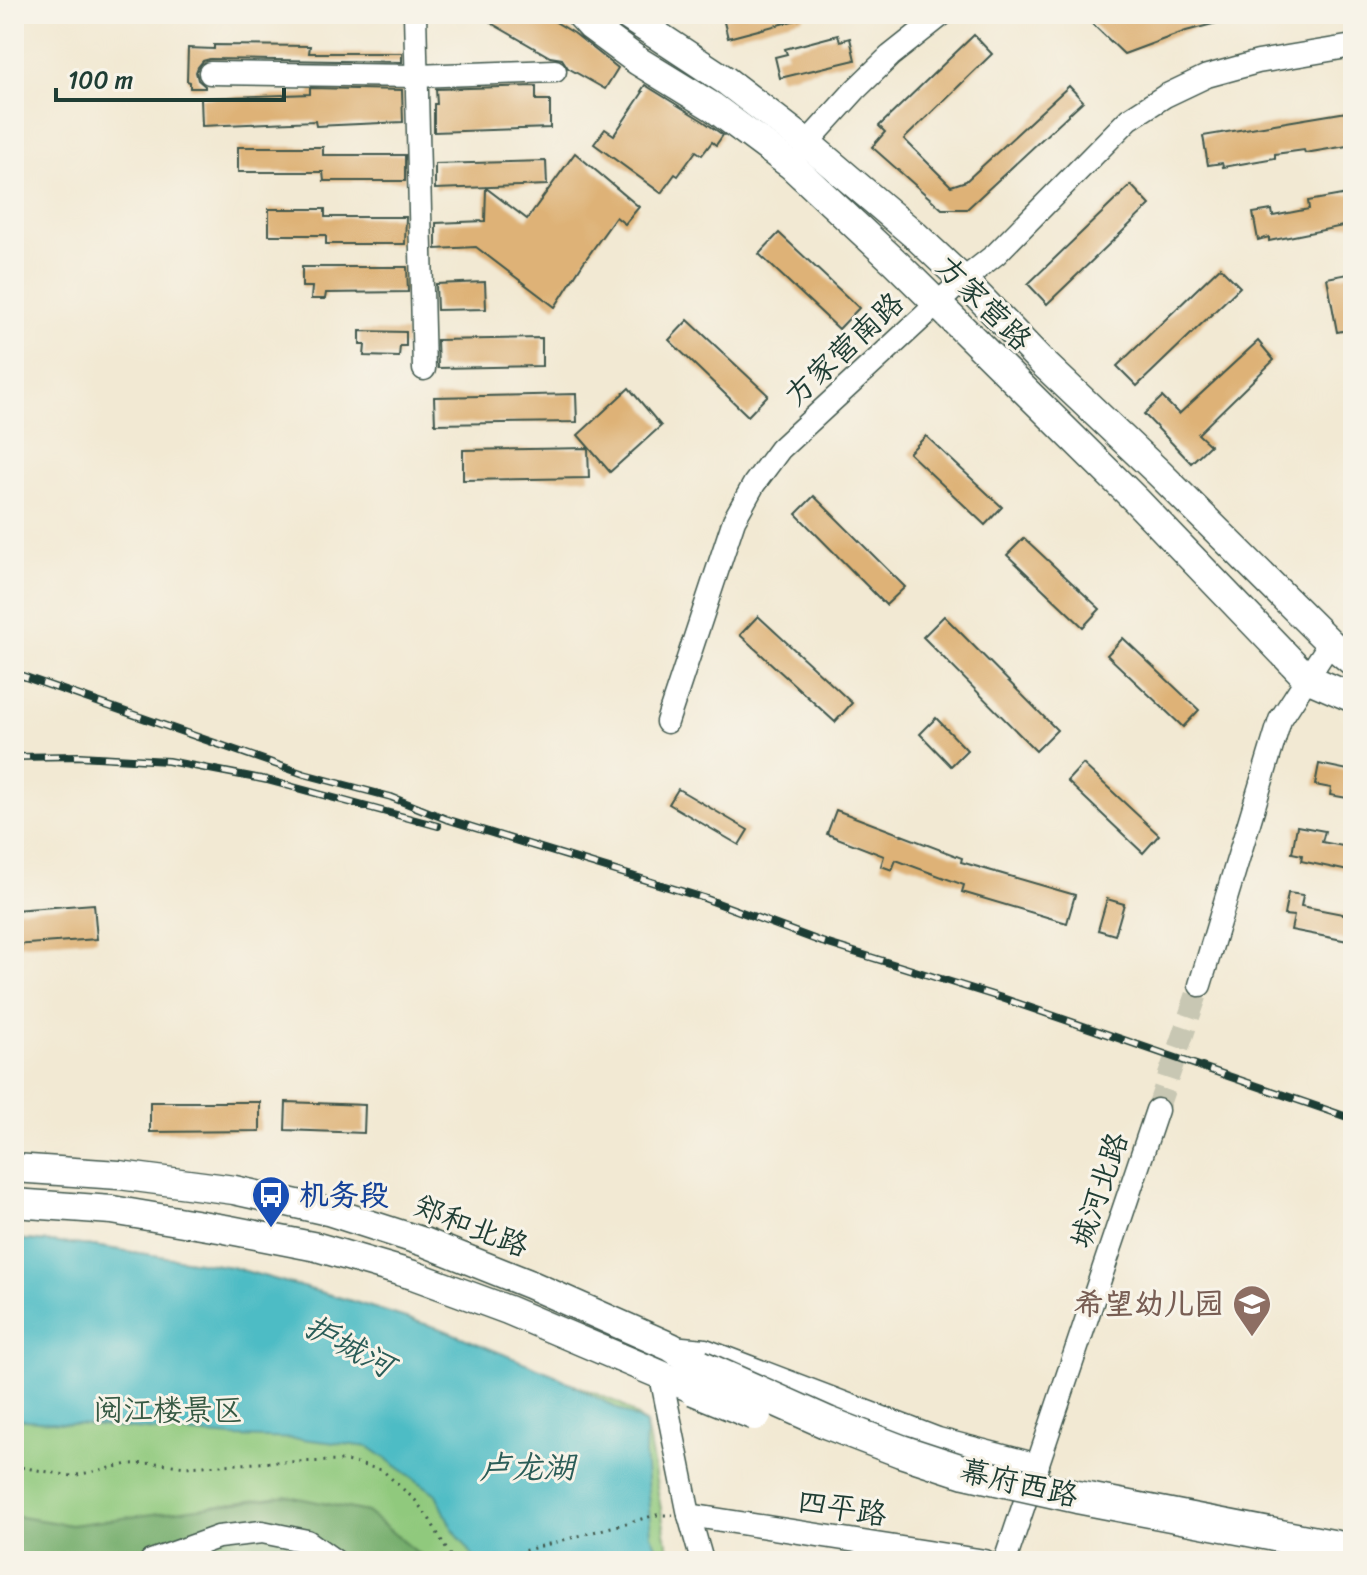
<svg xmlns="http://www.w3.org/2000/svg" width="1367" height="1575" viewBox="0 0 1367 1575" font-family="Sriracha,'LXGW WenKai TC',sans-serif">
<rect width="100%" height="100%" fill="#f7f3e8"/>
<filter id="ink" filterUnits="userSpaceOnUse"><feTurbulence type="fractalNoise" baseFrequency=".0125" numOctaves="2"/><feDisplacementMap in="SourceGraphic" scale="16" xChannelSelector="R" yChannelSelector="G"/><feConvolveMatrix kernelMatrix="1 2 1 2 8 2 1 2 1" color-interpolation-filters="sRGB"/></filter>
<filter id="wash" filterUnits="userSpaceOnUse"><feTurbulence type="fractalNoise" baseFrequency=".006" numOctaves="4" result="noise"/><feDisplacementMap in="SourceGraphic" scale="32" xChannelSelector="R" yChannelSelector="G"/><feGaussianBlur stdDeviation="1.8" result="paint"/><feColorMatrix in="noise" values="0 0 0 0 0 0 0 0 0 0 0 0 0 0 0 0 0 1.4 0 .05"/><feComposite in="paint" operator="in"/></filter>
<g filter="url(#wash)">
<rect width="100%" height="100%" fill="#f2e9d3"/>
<polygon fill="#90c97d" stroke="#588358" stroke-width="2" points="14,1239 93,1246 231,1267 348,1300 444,1330 621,1404 646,1424 666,1538 672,1561 14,1561"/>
<polygon fill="#74ad6c" stroke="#4a7550" stroke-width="2" points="288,1496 367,1512 428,1561 14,1561 14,1516 71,1525"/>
<polygon fill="#4ebcc5" stroke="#367c7c" stroke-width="2" points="14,1239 93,1246 231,1267 348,1300 444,1330 555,1375 646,1424 645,1454 651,1535 663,1561 477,1561 451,1526 436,1494 369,1447 302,1439 233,1437 14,1419"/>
<g id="blocks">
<g fill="#deb277">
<polygon points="497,14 542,14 574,33 618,68 605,89 568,68 562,59 550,57 491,23"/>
<polygon points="730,14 804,14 804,18 728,38 723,18 730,16"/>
<polygon points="1082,14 1232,14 1232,19 1186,31 1124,54"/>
<polygon points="838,35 840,41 850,38 855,60 780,78 775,57 787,54 785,49"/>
<polygon points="974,35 992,54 904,139 951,186 966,181 1069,86 1083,101 967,209 942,209 872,147 885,132 879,126"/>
<polygon points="214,45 310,46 309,53 402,53 402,62 210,59 203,61 198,67 196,72 198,80 205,86 205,88 190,88 190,82 187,81 188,48 214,49"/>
<polygon points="645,85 703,121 723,135 716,145 712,142 702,155 696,151 678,176 675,174 661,193 594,144 605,129 614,135 643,92 641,91"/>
<polygon points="536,86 536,100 550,100 550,128 434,132 434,104 437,104 436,89"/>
<polygon points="310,88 402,90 403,122 316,126 315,121 202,126 201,98 310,94"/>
<polygon points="1353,111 1353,145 1305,153 1304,150 1290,152 1275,154 1275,158 1223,167 1222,163 1208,165 1203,136"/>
<polygon points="238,147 323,147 323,155 405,155 405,181 324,181 323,172 238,172"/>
<polygon points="575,153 639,207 625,224 616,217 583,263 555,307 476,247 436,249 436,223 485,221 486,188 527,219"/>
<polygon points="546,161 547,185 435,189 435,164"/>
<polygon points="1131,185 1150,205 1047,304 1028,284"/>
<polygon points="1353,193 1353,224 1269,241 1269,237 1258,240 1253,213 1272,210 1273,216 1309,209 1308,201"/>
<polygon points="269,209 325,209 325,217 406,217 405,244 326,244 326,235 269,235"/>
<polygon points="779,233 859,308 839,329 759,254"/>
<polygon points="302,267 407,267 408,292 326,293 325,299 311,299 312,287 302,287"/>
<polygon points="1220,267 1240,287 1137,386 1117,366"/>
<polygon points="1353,273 1353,329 1337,332 1327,278"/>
<polygon points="485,282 486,309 437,310 436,284"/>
<polygon points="688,320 768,395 748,416 669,340"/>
<polygon points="360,331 406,332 406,346 400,346 399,357 364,356 365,345 360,345"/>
<polygon points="542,338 542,366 438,368 437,340"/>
<polygon points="1258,341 1274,360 1198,434 1210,445 1191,463 1144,414 1162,397 1179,414"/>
<polygon points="629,388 661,426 610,472 578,435"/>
<polygon points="576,394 577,422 435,424 434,397"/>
<polygon points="926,436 1002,507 985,525 909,453"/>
<polygon points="588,448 589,478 463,480 463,450"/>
<polygon points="814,496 905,587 886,605 796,514"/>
<polygon points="1024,538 1100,609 1083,627 1007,555"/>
<polygon points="758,616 852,703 835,722 740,635"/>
<polygon points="944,616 1057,730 1036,751 923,637"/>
<polygon points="1123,638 1199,710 1183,727 1107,655"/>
<polygon points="936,718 967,750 951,766 920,734"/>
<polygon points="1083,764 1159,835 1143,853 1067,781"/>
<polygon points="1319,764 1353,771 1353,799 1330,795 1331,788 1315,785"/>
<polygon points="678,789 748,830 739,845 669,804"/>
<polygon points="836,810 962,858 961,862 1075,895 1067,923 962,892 964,885 896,860 892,870 881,866 884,856 827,834"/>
<polygon points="1297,826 1325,831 1322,842 1353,848 1353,872 1301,861 1302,855 1292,853"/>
<polygon points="1288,893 1303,895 1301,906 1353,916 1353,942 1291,930 1294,916 1284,915"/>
<polygon points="1107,899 1124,904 1115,935 1098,930"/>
<polygon points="94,904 97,939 14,945 14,910"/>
<polygon points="150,1102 260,1102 260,1131 150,1132"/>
<polygon points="286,1102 365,1105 364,1133 285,1130"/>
</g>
</g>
</g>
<g filter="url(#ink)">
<use href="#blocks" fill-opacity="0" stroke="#3f574c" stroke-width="2"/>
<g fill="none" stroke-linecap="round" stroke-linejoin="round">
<polyline stroke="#c8c7b3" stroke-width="22" stroke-dasharray="22 11" stroke-linecap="butt" points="1157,1110 1200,985"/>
<g stroke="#3f574c" stroke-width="25">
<g id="minor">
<polyline points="415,14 424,369"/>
<polyline points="210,73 416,76 555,71"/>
<polyline points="807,143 856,89 890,56 943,14"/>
<polyline points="667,722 734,520 754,484 780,449 963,280 996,254 1129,119 1165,96 1207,76 1258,62 1353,46"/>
<polyline points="1200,985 1280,720 1330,643"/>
<polyline points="671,1347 705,1350 938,1439 1038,1465"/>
<polyline points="661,1376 689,1515 702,1561"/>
<polyline points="689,1515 985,1561"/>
<polyline points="151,1561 218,1537 262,1532 307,1541 335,1561"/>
<polyline points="1005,1561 1157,1110"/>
</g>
</g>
<g stroke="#3f574c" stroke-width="31">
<g id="major">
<polyline points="580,14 591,26 638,61 713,107 791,165 896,263 1136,500 1307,678 1353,698"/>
<polyline points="625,14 725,80 807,143 916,236 963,280 1042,362 1158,472 1330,643 1353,662"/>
<polyline points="14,1168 119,1175 234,1190 328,1211 424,1242 529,1284 671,1347 700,1366"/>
<polyline points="14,1203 112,1210 225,1229 317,1247 413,1275 508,1310 694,1389"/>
</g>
</g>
<g stroke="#3f574c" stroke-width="3" stroke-dasharray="2 6" stroke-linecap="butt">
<polyline points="14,1466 72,1476 129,1464 160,1463 185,1467 276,1462 346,1461 382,1470 415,1500 430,1520 453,1561"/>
<polyline points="486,1561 656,1515 673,1515"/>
</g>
<use href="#minor" stroke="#fff" stroke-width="22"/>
<use href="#major" stroke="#fff" stroke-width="28"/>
<g stroke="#1f3d34" stroke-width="8">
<g id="rail">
<polyline points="14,673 304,774 391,797 446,819 704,898 822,942 1002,998 1353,1119"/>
<polyline points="14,757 79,756 168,761 267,780 438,826"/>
</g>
</g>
<use href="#rail" stroke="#f7f3e8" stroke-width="5" stroke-dasharray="15" stroke-linecap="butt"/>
<g stroke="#3f574c" stroke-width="35" stroke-linecap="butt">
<g id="highway-bridge">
<polyline points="700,1366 828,1423 901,1451 965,1472 1077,1497 1353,1550"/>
<polyline points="694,1389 755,1414"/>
</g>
</g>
<use href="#highway-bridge" stroke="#fff" stroke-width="32"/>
</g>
</g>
<defs>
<g id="bus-pin" transform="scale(2)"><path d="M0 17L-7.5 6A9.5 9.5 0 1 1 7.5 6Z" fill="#1a4fb4" stroke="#f7f3e8"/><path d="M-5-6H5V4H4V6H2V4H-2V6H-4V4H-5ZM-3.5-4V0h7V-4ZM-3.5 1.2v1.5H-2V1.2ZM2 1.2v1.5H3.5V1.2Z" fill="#fff"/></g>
<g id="school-pin" transform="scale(2)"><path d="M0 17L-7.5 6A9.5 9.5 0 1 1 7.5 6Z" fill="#8d6e63" stroke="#f7f3e8"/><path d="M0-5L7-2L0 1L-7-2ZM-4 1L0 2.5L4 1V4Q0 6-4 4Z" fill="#fff"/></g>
</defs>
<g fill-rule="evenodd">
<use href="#bus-pin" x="271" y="1195"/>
<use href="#school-pin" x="1252" y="1304"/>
</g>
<g text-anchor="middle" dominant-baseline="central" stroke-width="6" stroke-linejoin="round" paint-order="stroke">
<g font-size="30" fill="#1f3d34" stroke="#f7f3e8">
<text transform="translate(984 303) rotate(45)">方家营路</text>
<text transform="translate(844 349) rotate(-43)">方家营南路</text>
<text transform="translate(1099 1190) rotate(-71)">城河北路</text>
<text transform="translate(471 1226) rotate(21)">郑和北路</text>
<text transform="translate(1019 1483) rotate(13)">幕府西路</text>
<text transform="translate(842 1508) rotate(9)">四平路</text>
</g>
<g font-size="30" font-weight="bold" fill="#164399" stroke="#f7f3e8" text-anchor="start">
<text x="299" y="1195">机务段</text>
</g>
<g font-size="30" font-weight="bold" fill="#785e54" stroke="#f7f3e8" text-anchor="end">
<text x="1224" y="1304">希望幼儿园</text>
</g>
<g font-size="30" fill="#365943" stroke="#f7f3e8">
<text x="168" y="1410">阅江楼景区</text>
</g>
<g font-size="32" font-style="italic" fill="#2b5d58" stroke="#f7f3e8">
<text transform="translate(349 1346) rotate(28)">护城河</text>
<text x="527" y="1467">卢龙湖</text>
</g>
</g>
<rect width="1367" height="1575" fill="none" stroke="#f7f3e8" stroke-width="48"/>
<path d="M56 88v12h228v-12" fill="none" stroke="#1f3d34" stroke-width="4"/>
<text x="68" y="88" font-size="24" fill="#1f3d34" stroke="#f7f3e8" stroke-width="6" paint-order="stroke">100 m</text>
</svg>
